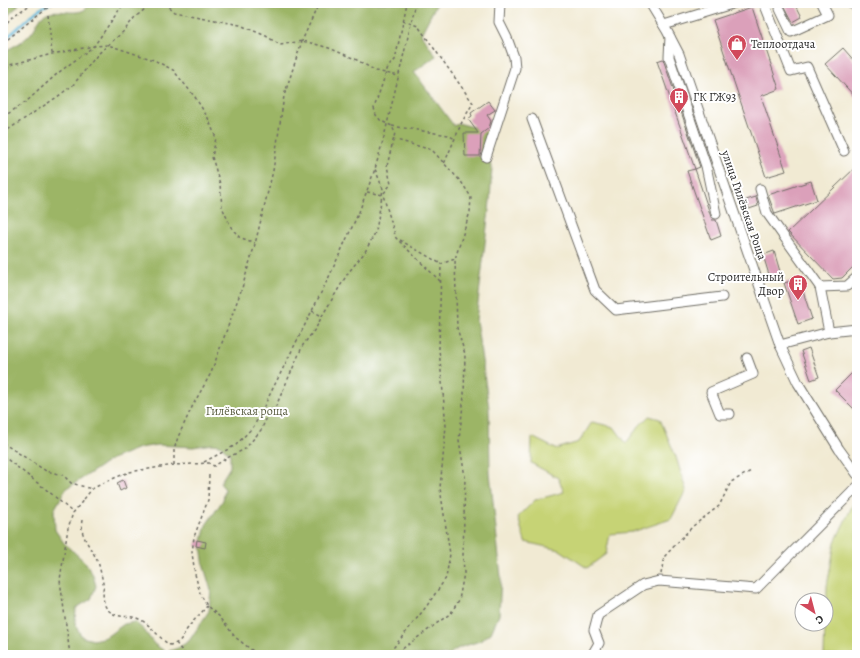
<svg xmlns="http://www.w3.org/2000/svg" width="860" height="658" viewBox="0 0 860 658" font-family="Alegreya,serif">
<rect width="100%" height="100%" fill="#fff"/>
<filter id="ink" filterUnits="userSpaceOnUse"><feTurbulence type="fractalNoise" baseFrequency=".025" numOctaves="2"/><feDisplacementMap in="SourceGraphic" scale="8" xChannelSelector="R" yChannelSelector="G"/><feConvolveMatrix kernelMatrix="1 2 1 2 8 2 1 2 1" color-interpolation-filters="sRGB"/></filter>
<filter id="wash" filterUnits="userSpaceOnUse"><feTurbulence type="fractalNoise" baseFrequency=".012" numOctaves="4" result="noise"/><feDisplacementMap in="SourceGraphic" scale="16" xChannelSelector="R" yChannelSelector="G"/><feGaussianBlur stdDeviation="0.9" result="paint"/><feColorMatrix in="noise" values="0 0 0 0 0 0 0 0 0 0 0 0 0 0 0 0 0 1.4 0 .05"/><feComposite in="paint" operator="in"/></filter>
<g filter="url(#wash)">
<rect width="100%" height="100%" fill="#f1ead3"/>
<g fill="#c6d374" stroke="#787f50">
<polygon points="649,416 660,419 676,457 686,490 671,519 632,532 610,534 606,554 587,568 560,550 525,542 518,517 535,500 564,492 558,478 531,463 532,437 556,449 579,442 592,422 614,427 626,443 639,426"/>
<polygon points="855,500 857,502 857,655 824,655 825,624 826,624 827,586 835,542"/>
</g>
<g fill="#9cb566" stroke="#647048" fill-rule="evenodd">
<polygon points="3,3 19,3 17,7 3,20"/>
<path d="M90,3h347l-16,31 15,22 -22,16 40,54 4,-3 33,9 -7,24 8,10 -2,35 -14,119 13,88 1,65 11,104 -2,38 -8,18 -11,8 -19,6 -8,4 -3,4h-447v-603c11,-6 21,-10 29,-20 5,-6 6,-15 15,-19 13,-6 36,7 43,-10zM212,444l8,1 10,9v13l-10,16 5,6 -2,11 -17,25 -5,20 3,22 7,23 -2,21 -20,30 -11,7 -12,4 -12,-8 -10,-14 -9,-8 -11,2 -18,13 -13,3 -11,-3 -7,-13 1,-16 15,-9 5,-13 -3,-11 -7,-12 -22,-20 -9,-13 -1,-20 12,-21 46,-30 27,-11 19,-3 35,2z"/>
</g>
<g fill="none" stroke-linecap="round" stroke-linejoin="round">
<polyline stroke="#5bb6d9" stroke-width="2.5" points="3,41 38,10 50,3"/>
</g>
<g id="blocks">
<g fill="#dba0ba">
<polygon points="783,3 795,3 802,17 793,22"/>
<polygon points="752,7 779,89 761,96 786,171 766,177 713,20"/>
<polygon points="843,48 857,64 857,99 825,64"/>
<polygon points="663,59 700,167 695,169 657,61"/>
<polygon points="488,101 495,110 487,115 491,121 489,128 481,134 480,156 465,156 464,133 478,133 468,119 472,116 471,113"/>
<polygon points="857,166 857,263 842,278 833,279 788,232"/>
<polygon points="695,169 712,220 716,220 721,236 711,240 687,171"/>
<polygon points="811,181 817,200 775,214 768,195"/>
<polygon points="756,197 758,206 749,209 746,200"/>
<polygon points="774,251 781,275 770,278 763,255"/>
<polygon points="799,279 812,319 798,324 784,283"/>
<polygon points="809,348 819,377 811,380 801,351"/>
<polygon points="857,368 857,412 835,390"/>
<polygon points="123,480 126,488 120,491 117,483"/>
<polygon points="197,540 206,542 205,548 196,546"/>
</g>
</g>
</g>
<g filter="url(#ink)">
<use href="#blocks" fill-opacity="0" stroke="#706e66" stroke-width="1"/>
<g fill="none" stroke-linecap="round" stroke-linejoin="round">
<g stroke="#706e66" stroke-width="11">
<g id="minor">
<polyline points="650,3 667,31 679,54 780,345 798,383 839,449 857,474"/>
<polyline points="764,3 791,71 807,67 844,151"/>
<polyline points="852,3 857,8"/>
<polyline points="780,9 791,32 828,15 822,3"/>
<polyline points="664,25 735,3"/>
<polyline points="670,37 669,57 706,166 716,214"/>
<polyline points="532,119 595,290 616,310 722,297"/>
<polyline points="486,157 515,68 514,57 507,38 499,22 500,3"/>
<polyline points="760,189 767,213 820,287 829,332"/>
<polyline points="820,287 847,286 857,277"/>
<polyline points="780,345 829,332 857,329"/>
<polyline points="730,414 720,414 711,392 753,374 747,358"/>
<polyline points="592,655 599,643 594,630 598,615 643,585 659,581 756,589 857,487"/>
</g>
</g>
<g stroke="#706e66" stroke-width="1.5" stroke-dasharray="3 3" stroke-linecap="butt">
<polyline points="164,3 174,12 240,25 266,36 280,45 302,41 315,44 329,48 355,59 376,71 399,76"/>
<polyline points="48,15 52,53"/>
<polyline points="403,21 418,26 473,103 462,122 444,164"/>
<polyline points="3,27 13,16 33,3"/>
<polyline points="3,43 45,9 61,3 80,5 82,3"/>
<polyline points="3,74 10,65 52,54 94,46 108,45 154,60 173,70 195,97 208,118 216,138 212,157 220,184 222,207 231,227 239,237 255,243"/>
<polyline points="3,117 27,101 58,73 94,46 124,3"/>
<polyline points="392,126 448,135 455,139"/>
<polyline points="3,133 57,97 73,85 98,54 124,31 134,18 145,9 148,3"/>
<polyline points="393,139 432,150 462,183 471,197 470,212 455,259 457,328 465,354 464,396 459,440 465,477 463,556 464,573 459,600 451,613 394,655"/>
<polyline points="367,192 383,195 396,238 441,282"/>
<polyline points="384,193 391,184 387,166 395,133 392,126 381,121 376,115 374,108 388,67 395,60 407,3"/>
<polyline points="400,240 441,264"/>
<polyline points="312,311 322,316"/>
<polyline points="3,443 46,471 63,475 71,483 92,489"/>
<polyline points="3,456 53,495 73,513"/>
<polyline points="204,462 236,445 254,426 328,279 359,212 375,169 384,137 416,3"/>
<polyline points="174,465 174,450 178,437 193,405 211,373 242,288 255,244 273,171 284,96 302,41 319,3"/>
<polyline points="209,475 208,500 194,537 192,553 195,574 200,593 207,606 220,617 235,637 258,655"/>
<path d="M82,520c-3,18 11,28 17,45 1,5 3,12 4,18 1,8 -2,20 5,27 11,10 20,4 31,9 13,6 19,19 31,26 13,-3 11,-8 18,-17 5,-8 13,-14 19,-22"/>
<polyline points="661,574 664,557 693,526 719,506 731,482 751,471"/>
<polyline points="176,643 185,655"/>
<polyline points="70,655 60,580 68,528 73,513 92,489 105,482 129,472 174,465 209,463 214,466 227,458 245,449 261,430 270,411 276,406 303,345 316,328 322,316 348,273 365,252 376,231 383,189 375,169"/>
<polyline points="384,655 394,647 426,607 446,578 450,554 440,488 446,426 439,349 441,264 455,259"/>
</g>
<use href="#minor" stroke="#fff" stroke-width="9"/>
</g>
</g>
<defs>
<g id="shop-pin" transform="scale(1)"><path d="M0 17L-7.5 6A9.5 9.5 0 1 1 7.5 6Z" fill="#d1495b" stroke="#fff"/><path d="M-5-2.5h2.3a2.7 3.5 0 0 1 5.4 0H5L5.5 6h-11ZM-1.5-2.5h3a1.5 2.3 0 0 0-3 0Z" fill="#fff"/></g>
<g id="building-pin" transform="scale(1)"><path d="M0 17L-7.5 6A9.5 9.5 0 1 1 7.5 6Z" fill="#d1495b" stroke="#fff"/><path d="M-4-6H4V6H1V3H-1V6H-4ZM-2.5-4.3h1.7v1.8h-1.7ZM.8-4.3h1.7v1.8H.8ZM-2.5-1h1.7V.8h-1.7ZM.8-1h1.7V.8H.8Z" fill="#fff"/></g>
</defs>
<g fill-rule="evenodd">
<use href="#shop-pin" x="737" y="44"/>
<use href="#building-pin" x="679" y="97"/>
<use href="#building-pin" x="798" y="284"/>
</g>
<g text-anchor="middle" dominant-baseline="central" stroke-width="4" stroke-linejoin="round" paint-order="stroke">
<g font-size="12" fill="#2b2b2b" stroke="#fff" text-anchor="start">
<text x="751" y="44">Теплоотдача</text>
<text x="693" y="97">ГК ГЖ93</text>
<text x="784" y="277" text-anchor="end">Строительный<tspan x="784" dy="14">Двор</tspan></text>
</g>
<g font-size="12" fill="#2b2b2b" stroke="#fff">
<text transform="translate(744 205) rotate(71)">улица Гилёвская Роща</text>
</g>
<g font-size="12" fill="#5a5d41" stroke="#fff">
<text x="247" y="411">Гилёвская роща</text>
</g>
</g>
<rect width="860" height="658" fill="none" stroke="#fff" stroke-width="16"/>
<g transform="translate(814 612) rotate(144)"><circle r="19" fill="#ffffff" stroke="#aaaaaa"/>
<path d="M0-3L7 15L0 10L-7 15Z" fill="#d1495b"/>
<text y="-6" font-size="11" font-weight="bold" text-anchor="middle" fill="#2b2b2b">С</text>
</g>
</svg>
